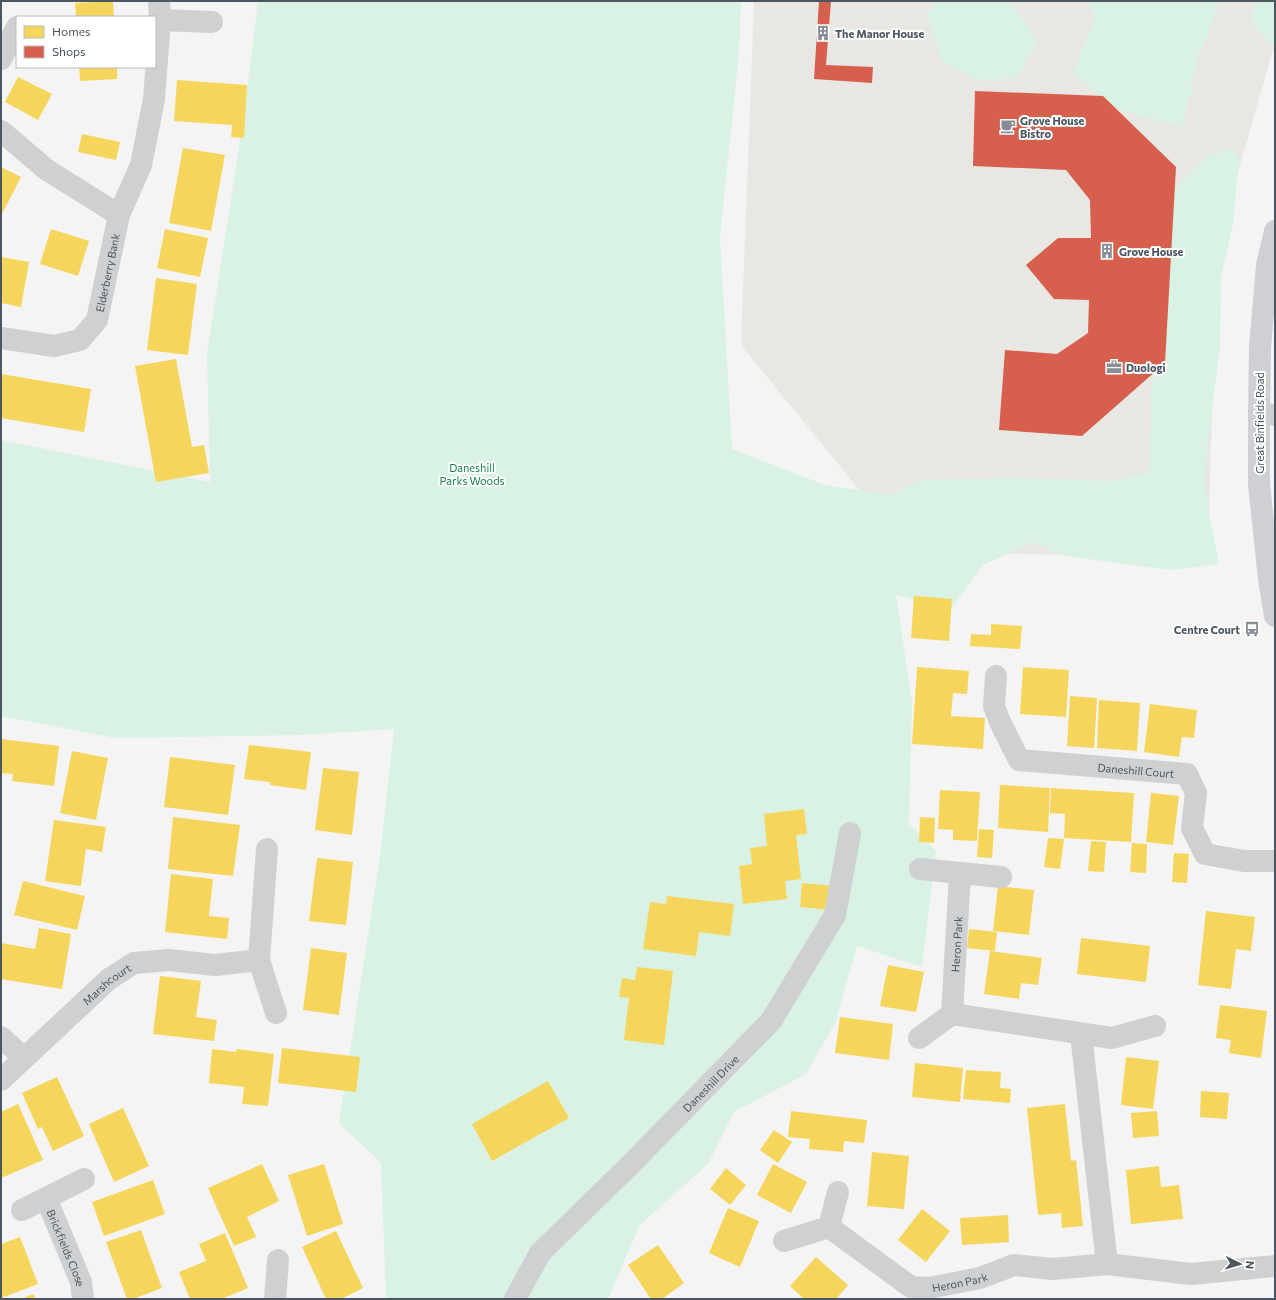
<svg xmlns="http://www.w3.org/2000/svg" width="1276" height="1300" viewBox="0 0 1276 1300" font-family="Commissioner,sans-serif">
<rect width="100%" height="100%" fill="#f4f4f4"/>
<polygon fill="#e8e7e3" points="754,1 1275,1 1275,43 1216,249 1208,557 910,552 741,345"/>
<g fill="#d9f2e3">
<polygon points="258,1 741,1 739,52 720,238 732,449 825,485 889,495 922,480 1015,478 1111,481 1150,473 1151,397 1174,189 1207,156 1232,148 1239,159 1233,224 1221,276 1220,346 1203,481 1219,564 1170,570 1066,556 1033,542 983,565 951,609 896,595 912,702 909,824 936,851 922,967 857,946 835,1023 806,1074 734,1112 708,1164 640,1225 608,1299 386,1299 381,1163 339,1123 380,857 394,729 302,735 115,738 1,716 1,440 210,482 207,353 243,122"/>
<polygon points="936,1 1009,1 1026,23 1037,41 1018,77 977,80 942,62 928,15"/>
<polygon points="1088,1 1217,1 1212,23 1197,59 1183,127 1116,109 1073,74 1095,17"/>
<polygon points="1256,1 1275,1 1275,44 1267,42 1251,18"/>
</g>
<g fill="#f6d55c">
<polygon points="113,1 114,17 76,17 75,3"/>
<polygon points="79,67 117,67 117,79 80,81"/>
<polygon points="18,77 52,94 38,120 5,102"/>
<polygon points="177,80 247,85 244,138 231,137 232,125 174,121"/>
<polygon points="82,134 120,142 116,160 78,152"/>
<polygon points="183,148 225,155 211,231 169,223"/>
<polygon points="1,167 21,177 1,216"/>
<polygon points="51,229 89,241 78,276 40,264"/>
<polygon points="165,229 208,238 200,277 157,268"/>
<polygon points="1,257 29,262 21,307 1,303"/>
<polygon points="156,278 197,284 188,355 147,350"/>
<polygon points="176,359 192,447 204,445 209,473 156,482 135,366"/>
<polygon points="1,374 91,389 84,432 1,418"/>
<polygon points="914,596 952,599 949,641 911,638"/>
<polygon points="991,624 1022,626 1020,649 970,646 971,634 991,635"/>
<polygon points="917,667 969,671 967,694 953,693 951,716 985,718 983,749 912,744"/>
<polygon points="1023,667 1069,670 1066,717 1020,714"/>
<polygon points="1070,696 1097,698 1094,748 1067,746"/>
<polygon points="1099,700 1140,703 1137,751 1097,748"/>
<polygon points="1150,704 1197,710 1194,738 1182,737 1179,757 1144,752"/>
<polygon points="1,739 59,746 54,786 12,781 13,774 1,773"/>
<polygon points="249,745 311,752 306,790 270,785 270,782 244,779"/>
<polygon points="72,751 108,758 96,820 60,813"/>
<polygon points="170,757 235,765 228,815 164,807"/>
<polygon points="323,768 359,772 352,835 315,830"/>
<polygon points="1000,785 1050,788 1048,832 998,828"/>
<polygon points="1051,788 1134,793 1131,842 1064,838 1065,814 1050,813"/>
<polygon points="940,790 980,792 977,841 953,840 953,830 938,829"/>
<polygon points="1151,793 1179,796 1173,845 1146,842"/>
<polygon points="804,809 807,834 796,835 801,879 785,881 787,899 743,904 739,866 752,864 750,848 767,846 764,814"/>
<polygon points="173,817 240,825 233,876 168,869"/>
<polygon points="920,817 935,818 934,843 919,842"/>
<polygon points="54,820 106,827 102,852 86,849 81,886 45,881"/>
<polygon points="979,829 994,830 992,858 977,857"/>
<polygon points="1048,838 1064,839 1060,869 1044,867"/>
<polygon points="1091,841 1106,842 1104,872 1088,871"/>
<polygon points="1132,843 1147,844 1146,873 1130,872"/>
<polygon points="1174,853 1189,854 1187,883 1172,882"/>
<polygon points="317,858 353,862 346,925 309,921"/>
<polygon points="171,874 213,879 209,916 229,918 227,939 165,932"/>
<polygon points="23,881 85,896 77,930 14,915"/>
<polygon points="802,883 834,886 831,910 800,907"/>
<polygon points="998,886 1034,890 1029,935 993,931"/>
<polygon points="667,896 734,904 730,936 699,932 696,956 643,949 650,902 666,904"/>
<polygon points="1206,911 1255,917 1251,951 1236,949 1231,989 1198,985"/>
<polygon points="39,928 71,934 62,989 1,979 1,943 35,949"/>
<polygon points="969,929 997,932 995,951 967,948"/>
<polygon points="1081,938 1150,946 1146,982 1077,974"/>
<polygon points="311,948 347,953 339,1015 303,1010"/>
<polygon points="990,951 1042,958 1038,985 1021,983 1019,999 984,994"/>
<polygon points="888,965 924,972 916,1012 880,1006"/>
<polygon points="637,967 673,971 664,1045 624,1040 629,998 619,997 622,978 635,980"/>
<polygon points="160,976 201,981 196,1017 217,1020 214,1041 153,1034"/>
<polygon points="1220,1005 1267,1011 1261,1058 1229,1053 1231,1040 1216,1038"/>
<polygon points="840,1017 893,1024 889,1060 835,1053"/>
<polygon points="282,1048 360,1057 356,1092 278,1083"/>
<polygon points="212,1049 236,1052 237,1049 274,1054 268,1106 242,1104 244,1087 209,1083"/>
<polygon points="1126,1057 1159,1061 1153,1109 1121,1105"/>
<polygon points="915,1063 963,1068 960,1102 912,1097"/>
<polygon points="966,1070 1001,1072 1000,1088 1011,1089 1010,1103 963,1099"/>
<polygon points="57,1077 84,1136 53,1151 42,1127 38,1129 22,1093"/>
<polygon points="548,1081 569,1118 492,1161 472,1124"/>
<polygon points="1201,1091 1229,1093 1227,1119 1200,1117"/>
<polygon points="18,1104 43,1160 1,1178 1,1112"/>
<polygon points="1065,1104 1071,1161 1076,1160 1083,1226 1062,1228 1061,1213 1038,1215 1027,1108"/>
<polygon points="123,1108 149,1166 114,1182 89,1124"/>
<polygon points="791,1111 867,1120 864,1143 844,1141 843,1152 809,1149 810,1139 788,1137"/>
<polygon points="1157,1111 1159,1136 1133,1138 1131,1113"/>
<polygon points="774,1130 792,1142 778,1163 760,1150"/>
<polygon points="872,1152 909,1156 904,1209 867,1206"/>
<polygon points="262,1164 279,1201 247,1217 256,1237 234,1246 208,1188"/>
<polygon points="324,1164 343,1224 307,1236 288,1175"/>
<polygon points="773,1164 807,1182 791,1213 757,1195"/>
<polygon points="1159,1166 1161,1187 1179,1185 1183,1219 1131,1224 1126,1170"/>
<polygon points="726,1168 746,1185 730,1205 710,1189"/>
<polygon points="153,1180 165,1214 104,1236 92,1202"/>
<polygon points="728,1208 759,1221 740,1267 709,1253"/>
<polygon points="922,1209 950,1231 926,1262 898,1240"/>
<polygon points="1008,1215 1009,1242 962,1245 960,1218"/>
<polygon points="141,1230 162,1288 133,1299 127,1299 106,1242"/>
<polygon points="336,1231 363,1288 341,1299 326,1299 302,1247"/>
<polygon points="225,1233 248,1288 221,1299 190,1299 179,1272 206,1261 199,1244"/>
<polygon points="20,1237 38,1284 1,1298 1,1244"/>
<polygon points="658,1245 684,1283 662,1299 651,1299 628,1265"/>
<polygon points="816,1257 848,1285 836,1299 804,1299 790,1286"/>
<polygon points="33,1294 36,1299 21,1299"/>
</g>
<g fill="#d6604d">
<polygon points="819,1 831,1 826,65 873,67 872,83 814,79"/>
<polygon points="975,91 1103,96 1176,167 1165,363 1082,436 999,430 1005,350 1057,354 1088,333 1089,300 1054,299 1026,265 1058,238 1091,238 1090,200 1066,170 973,166"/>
</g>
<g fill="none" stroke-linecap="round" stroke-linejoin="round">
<g stroke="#ced0d2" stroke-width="22">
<polyline points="160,20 212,22"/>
<polyline points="1,59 17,27"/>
<polyline points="1,131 47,170 119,215"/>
<path id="s1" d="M1,338l53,8 26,-6 17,-20 22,-105 22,-50 13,-66 6,-79 -1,-19"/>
<polyline points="1259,413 1275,415"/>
<path id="s2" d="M996,676l-2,30 6,16 19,38 168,14 9,19 -4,35 13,26 39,7h31"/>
<polyline points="267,849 259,960 276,1013"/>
<polyline points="920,869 1001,877"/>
<path id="s3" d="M952,1014l8,-140"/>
<polyline points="1081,1034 1107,1264"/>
<polyline points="1,1037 24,1058"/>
<polyline points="919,1038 952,1014 1112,1038 1155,1026"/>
<path id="s4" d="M1,1080l108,-101 25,-16 35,-3 46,5 44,-5"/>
<path id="s5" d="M46,1198l35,84 2,17"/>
<polyline points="22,1210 84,1179"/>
<path id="s6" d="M829,1227l82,60 18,1 51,-10 34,-13 39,4 54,-5 84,10 84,-8"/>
<polyline points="784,1241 829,1227 838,1192"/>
<polyline points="275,1299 278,1260"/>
<path id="s7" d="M515,1299l25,-46 90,-88 141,-144 64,-106 15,-82"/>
</g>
<polyline stroke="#ced0d4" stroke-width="22" points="1275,231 1267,265 1260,348 1259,413 1259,484 1269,579 1275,616"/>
</g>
<defs>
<g id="building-bare" transform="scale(1.2)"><path d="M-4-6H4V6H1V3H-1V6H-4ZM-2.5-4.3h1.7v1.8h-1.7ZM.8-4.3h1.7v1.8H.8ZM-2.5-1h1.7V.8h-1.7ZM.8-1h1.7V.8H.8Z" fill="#868d94" stroke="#fff" stroke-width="2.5" paint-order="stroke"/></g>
<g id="cafe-bare" transform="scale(1.2)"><path d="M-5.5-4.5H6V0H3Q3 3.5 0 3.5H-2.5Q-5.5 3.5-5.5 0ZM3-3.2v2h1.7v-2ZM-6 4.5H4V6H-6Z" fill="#868d94" stroke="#fff" stroke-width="2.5" paint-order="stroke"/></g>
<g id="office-bare" transform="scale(1.2)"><path d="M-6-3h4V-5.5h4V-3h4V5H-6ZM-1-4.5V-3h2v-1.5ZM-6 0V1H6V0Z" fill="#868d94" stroke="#fff" stroke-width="2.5" paint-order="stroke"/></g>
<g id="bus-bare" transform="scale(1.2)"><path d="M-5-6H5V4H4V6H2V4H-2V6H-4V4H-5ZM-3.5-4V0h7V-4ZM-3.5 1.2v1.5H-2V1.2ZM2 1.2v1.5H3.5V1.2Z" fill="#868d94" stroke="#fff" stroke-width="2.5" paint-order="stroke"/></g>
</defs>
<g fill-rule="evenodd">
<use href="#building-bare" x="823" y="33"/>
<use href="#cafe-bare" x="1008" y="126"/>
<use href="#building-bare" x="1107" y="251"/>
<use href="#office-bare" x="1114" y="367"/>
<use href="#bus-bare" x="1252" y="629"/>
</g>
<g text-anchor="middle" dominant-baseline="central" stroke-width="4" stroke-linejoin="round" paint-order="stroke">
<g font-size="11" font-weight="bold" fill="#4a5661" stroke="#fff" text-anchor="start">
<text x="835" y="33">The Manor House</text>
<text x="1020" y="120">Grove House<tspan x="1020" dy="13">Bistro</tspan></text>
<text x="1119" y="251">Grove House</text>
<text x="1126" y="367">Duologi</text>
<text x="1240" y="629" text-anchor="end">Centre Court</text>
</g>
<g font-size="11" fill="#4a5661" stroke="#fff">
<text stroke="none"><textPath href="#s1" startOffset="155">Elderberry Bank</textPath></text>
<text transform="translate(1259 423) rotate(-90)">Great Binfields Road</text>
<text stroke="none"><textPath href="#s2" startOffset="207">Daneshill Court</textPath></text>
<text stroke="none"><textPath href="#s3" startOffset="70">Heron Park</textPath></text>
<text stroke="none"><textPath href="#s4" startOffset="143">Marshcourt</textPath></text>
<text stroke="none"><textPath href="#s7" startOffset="293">Daneshill Drive</textPath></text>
<text stroke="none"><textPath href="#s5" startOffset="54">Brickfields Close</textPath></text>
<text stroke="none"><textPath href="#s6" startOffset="151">Heron Park</textPath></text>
</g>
<g font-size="11" fill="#17864f" stroke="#fff">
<text x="472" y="467">Daneshill<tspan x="472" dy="13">Parks Woods</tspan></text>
</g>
</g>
<rect width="1276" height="1300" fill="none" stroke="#4a5661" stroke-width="4"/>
<rect x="16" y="16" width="140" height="52" fill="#ffffff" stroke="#b7bbc0"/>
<rect x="24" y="26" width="20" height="12" fill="#f6d55c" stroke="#b7bbc0"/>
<text x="52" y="36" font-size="12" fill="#4a5661">Homes</text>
<rect x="24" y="46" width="20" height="12" fill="#d6604d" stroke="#b7bbc0"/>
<text x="52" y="56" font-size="12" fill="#4a5661">Shops</text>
<g transform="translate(1240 1264) rotate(95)" stroke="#ffffff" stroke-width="3" paint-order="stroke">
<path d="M0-3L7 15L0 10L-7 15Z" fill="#4a5661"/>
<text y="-6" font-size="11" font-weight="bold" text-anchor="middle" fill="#4a5661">N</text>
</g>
</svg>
